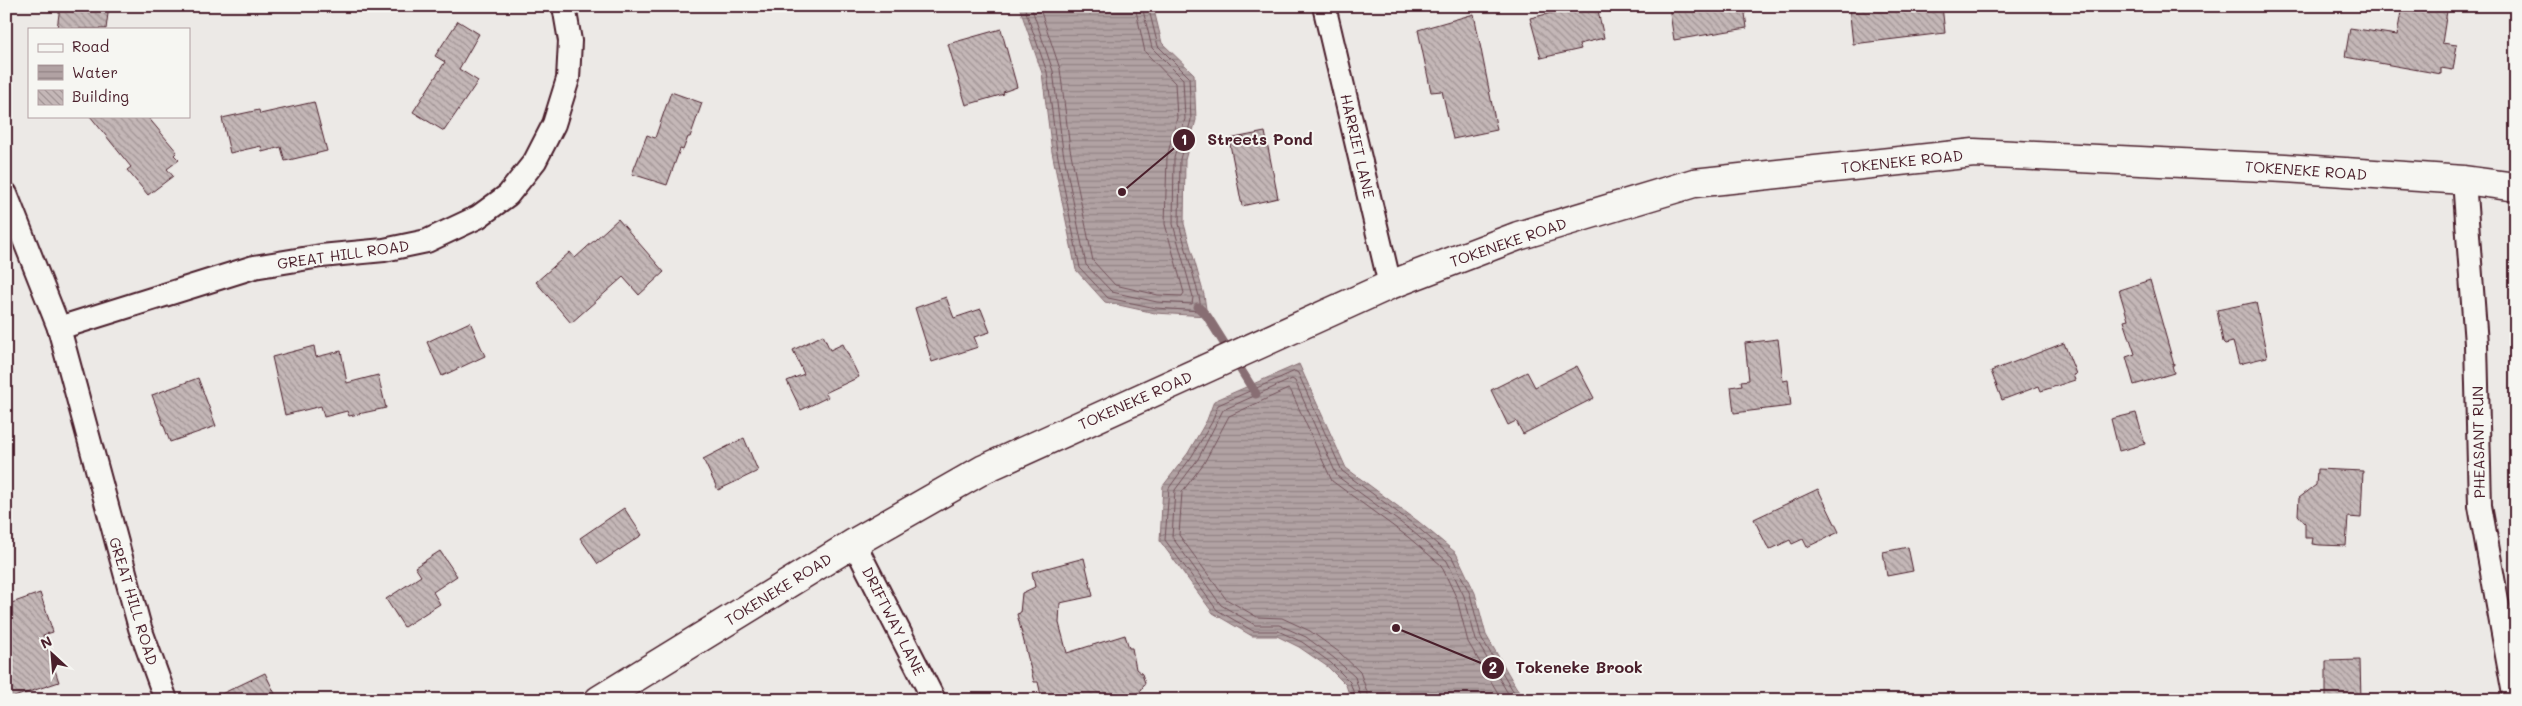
<svg xmlns="http://www.w3.org/2000/svg" width="2522" height="706" viewBox="0 0 2522 706" font-family="Mali,sans-serif">
<defs>
<pattern id="water-rules" width="6" height="5" patternUnits="userSpaceOnUse" patternTransform="scale(1.25)"><rect width="6" height="5" fill="#b1a2a3"/><path d="M0 2.5h6" fill="none" stroke="#928385"/></pattern>
<pattern id="building-back-hatch" width="6" height="6" patternUnits="userSpaceOnUse" patternTransform="scale(1.25)"><rect width="6" height="6" fill="#c4b7b7"/><path d="M-1 5l2 2M0 0l6 6M5-1l2 2" fill="none" stroke="#a19495"/></pattern>
</defs>
<rect width="100%" height="100%" fill="#ece9e6"/>
<filter id="ink" filterUnits="userSpaceOnUse"><feTurbulence type="fractalNoise" baseFrequency=".02" numOctaves="2"/><feDisplacementMap in="SourceGraphic" scale="10" xChannelSelector="R" yChannelSelector="G"/><feConvolveMatrix kernelMatrix="1 2 1 2 8 2 1 2 1" color-interpolation-filters="sRGB"/></filter>
<g filter="url(#ink)">
<g fill="url(#water-rules)" stroke="#886e73">
<polygon points="1019,6 1153,6 1162,43 1194,74 1196,120 1185,160 1184,224 1204,295 1207,316 1155,313 1105,302 1076,270 1052,152 1042,73"/>
<polygon points="1299,364 1346,468 1419,522 1456,553 1475,593 1486,635 1516,687 1526,700 1351,700 1346,685 1328,667 1299,647 1277,636 1252,636 1213,613 1160,541 1163,486 1188,453 1207,420 1214,401"/>
</g>
<g fill="none" stroke-linecap="round" stroke-linejoin="round">
<g stroke="#73535b" stroke-width="1">
<polyline points="1024,6 1047,72 1057,152 1080,268 1108,298 1156,308 1199,311 1201,308 1199,296 1179,224 1180,159 1191,120 1189,77 1158,46 1148,6"/>
<polyline points="1031,6 1053,71 1063,151 1086,265 1112,292 1157,302 1192,304 1193,297 1173,224 1174,158 1185,119 1183,79 1152,48 1142,6"/>
<polyline points="1039,6 1060,69 1070,149 1093,261 1115,285 1158,295 1182,296 1184,293 1165,224 1167,157 1177,118 1175,83 1145,52 1135,6"/>
<polyline points="1356,700 1350,682 1331,663 1302,642 1278,631 1253,631 1217,610 1165,540 1169,488 1192,456 1212,422 1218,405 1295,371 1298,373 1342,471 1416,526 1452,557 1470,594 1481,637 1512,689 1520,700"/>
<polyline points="1362,700 1355,677 1334,658 1306,637 1279,625 1255,625 1221,605 1172,537 1175,490 1198,459 1223,410 1292,379 1295,381 1337,476 1412,531 1447,561 1464,596 1476,640 1512,700"/>
<polyline points="1370,700 1360,672 1339,652 1310,631 1282,618 1257,617 1226,599 1179,535 1182,492 1204,463 1229,416 1288,389 1291,391 1332,481 1408,537 1441,565 1457,599 1468,642 1502,700"/>
</g>
<polyline stroke="#886e73" stroke-width="9" points="1198,307 1207,316 1256,394"/>
</g>
<g fill="url(#building-back-hatch)" stroke="#4a1f2b">
<polygon points="60,6 109,6 106,29 57,29"/>
<polygon points="1581,6 1597,6 1604,38 1579,44 1581,49 1541,58 1530,18"/>
<polygon points="1669,6 1744,6 1747,28 1674,40"/>
<polygon points="1849,6 1942,6 1945,33 1853,44"/>
<polygon points="2402,6 2429,6 2429,8 2447,11 2442,43 2457,45 2453,70 2441,68 2441,74 2345,57 2350,28 2397,35"/>
<polygon points="1474,14 1497,130 1453,139 1442,91 1431,92 1418,30"/>
<polygon points="458,21 479,34 459,69 478,81 444,131 413,112 445,62 435,56"/>
<polygon points="1001,29 1017,87 1003,92 1004,94 966,105 948,44"/>
<polygon points="671,92 702,103 690,137 688,137 683,150 680,149 667,185 632,174 647,135 655,138"/>
<polygon points="314,102 327,151 285,161 281,147 262,152 261,146 230,153 222,118 259,110 260,114"/>
<polygon points="90,116 147,116 177,152 174,155 179,160 167,169 173,176 148,195 127,170 131,167"/>
<polygon points="1265,132 1278,198 1242,206 1229,139"/>
<polygon points="618,219 664,272 639,295 623,277 571,323 536,282 570,252 575,258"/>
<polygon points="2150,280 2174,365 2172,365 2174,373 2134,385 2126,357 2135,354 2124,321 2128,320 2119,290"/>
<polygon points="946,297 954,318 981,309 990,332 974,337 978,347 932,362 915,308"/>
<polygon points="2256,302 2267,357 2239,364 2233,342 2225,344 2223,342 2217,310"/>
<polygon points="470,322 485,356 442,376 427,342"/>
<polygon points="823,335 830,350 843,344 859,377 825,393 828,397 801,410 787,381 804,374 793,350"/>
<polygon points="1778,339 1783,381 1788,380 1791,406 1734,413 1731,387 1742,385 1741,381 1749,380 1745,343"/>
<polygon points="2064,343 2076,374 2073,375 2075,380 2041,391 2039,386 2002,400 1991,371"/>
<polygon points="314,346 316,357 341,351 347,383 378,375 386,408 349,416 347,411 324,417 321,406 285,415 272,357"/>
<polygon points="1577,366 1594,398 1523,434 1516,421 1508,425 1491,390 1527,372 1535,387"/>
<polygon points="198,378 216,426 170,442 152,395"/>
<polygon points="2136,413 2145,444 2119,451 2111,419"/>
<polygon points="744,438 758,471 718,490 703,459"/>
<polygon points="2317,469 2363,471 2361,518 2348,517 2346,546 2320,545 2312,544 2313,538 2305,538 2305,523 2298,515 2299,498 2316,485"/>
<polygon points="1818,489 1839,532 1807,547 1803,539 1792,544 1790,540 1769,550 1754,519"/>
<polygon points="624,508 642,535 598,564 580,538"/>
<polygon points="1908,547 1913,571 1887,576 1883,552"/>
<polygon points="440,551 457,576 433,592 440,604 404,627 386,599 421,576 415,567"/>
<polygon points="1084,558 1093,596 1060,603 1059,623 1067,653 1125,635 1129,648 1132,648 1136,669 1142,674 1145,683 1140,692 1137,693 1138,700 1042,700 1038,682 1034,682 1017,614 1020,613 1022,593 1035,587 1032,572"/>
<polygon points="40,593 53,632 43,635 59,682 11,698 6,685 6,605"/>
<polygon points="2360,660 2361,700 2326,700 2326,661"/>
<polygon points="265,673 278,700 209,700"/>
</g>
<g fill="none" stroke-linecap="round" stroke-linejoin="round">
<g stroke="#4a1f2b" stroke-width="26">
<g id="minor">
<polyline points="1324,6 1390,285"/>
<polyline points="2464,180 2476,344 2480,506 2515,700"/>
<polyline points="6,194 59,328 254,267 321,256 384,250 427,241 478,217 508,195 535,161 554,124 568,79 570,41 564,6"/>
<polyline points="59,328 140,628 166,700"/>
<polyline points="854,543 934,700"/>
</g>
</g>
<g stroke="#4a1f2b" stroke-width="31">
<polyline id="secondary" points="599,700 854,543 984,469 1390,285 1518,236 1694,183 1974,153 2285,168 2464,180 2516,187"/>
</g>
<use href="#minor" stroke="#f6f6f2" stroke-width="22"/>
<use href="#secondary" stroke="#f6f6f2" stroke-width="28"/>
</g>
</g>
<g text-anchor="middle" dominant-baseline="central" stroke-width="4" stroke-linejoin="round" paint-order="stroke">
<g font-size="15" fill="#4a1f2b" stroke="#f6f6f2">
<text transform="translate(1358 146) rotate(77)">HARRIET LANE</text>
<text transform="translate(1902 161) rotate(-6)">TOKENEKE ROAD</text>
<text transform="translate(2306 170) rotate(4)">TOKENEKE ROAD</text>
<text transform="translate(1508 242) rotate(-19)">TOKENEKE ROAD</text>
<text transform="translate(343 254) rotate(-8)">GREAT HILL ROAD</text>
<text transform="translate(1135 400) rotate(-24)">TOKENEKE ROAD</text>
<text transform="translate(2478 442) rotate(-91)">PHEASANT RUN</text>
<text transform="translate(778 589) rotate(-32)">TOKENEKE ROAD</text>
<text transform="translate(134 601) rotate(73)">GREAT HILL ROAD</text>
<text transform="translate(894 621) rotate(63)">DRIFTWAY LANE</text>
</g>
</g>
<path fill="none" stroke="#4a1f2b" stroke-width="2" d="M1122 192L1184 140M1396 628L1493 668"/>
<g fill="#4a1f2b" stroke="#f6f6f2" stroke-width="2">
<circle cx="1122" cy="192" r="5"/>
<circle cx="1396" cy="628" r="5"/>
<circle cx="1184" cy="140" r="12"/>
<circle cx="1493" cy="668" r="12"/>
</g>
<g font-size="15" text-anchor="middle" font-weight="bold" fill="#fff">
<text x="1184" y="145">1</text>
<text x="1493" y="673">2</text>
</g>
<g font-size="16" text-anchor="middle" font-weight="bold" fill="#4a1f2b" stroke="#f6f6f2" stroke-width="4" stroke-linejoin="round" paint-order="stroke">
<text x="1260" y="145">Streets Pond</text>
<text x="1579" y="673">Tokeneke Brook</text>
</g>
<rect width="2522" height="706" fill="none" stroke="#f6f6f2" stroke-width="25"/>
<rect x="12" y="12" width="2497" height="681" fill="none" stroke="#4a1f2b" stroke-width="2" filter="url(#ink)"/>
<rect x="28" y="28" width="162" height="90" fill="#f6f6f2" stroke="#b1a0a2"/>
<rect x="38" y="44" width="25" height="8" fill="#f6f6f2" stroke="#b1a0a2"/>
<text x="72" y="52" font-size="15" fill="#4a1f2b">Road</text>
<rect x="38" y="65" width="25" height="15" fill="url(#water-rules)" stroke="#b1a0a2"/>
<text x="72" y="78" font-size="15" fill="#4a1f2b">Water</text>
<rect x="38" y="90" width="25" height="15" fill="url(#building-back-hatch)" stroke="#b1a0a2"/>
<text x="72" y="102" font-size="15" fill="#4a1f2b">Building</text>
<g transform="translate(52 654) rotate(334)" stroke="#f6f6f2" stroke-width="4" paint-order="stroke">
<path d="M0-4L9 19L0 12L-9 19Z" fill="#4a1f2b"/>
<text y="-8" font-size="14" font-weight="bold" text-anchor="middle" fill="#4a1f2b">N</text>
</g>
</svg>
